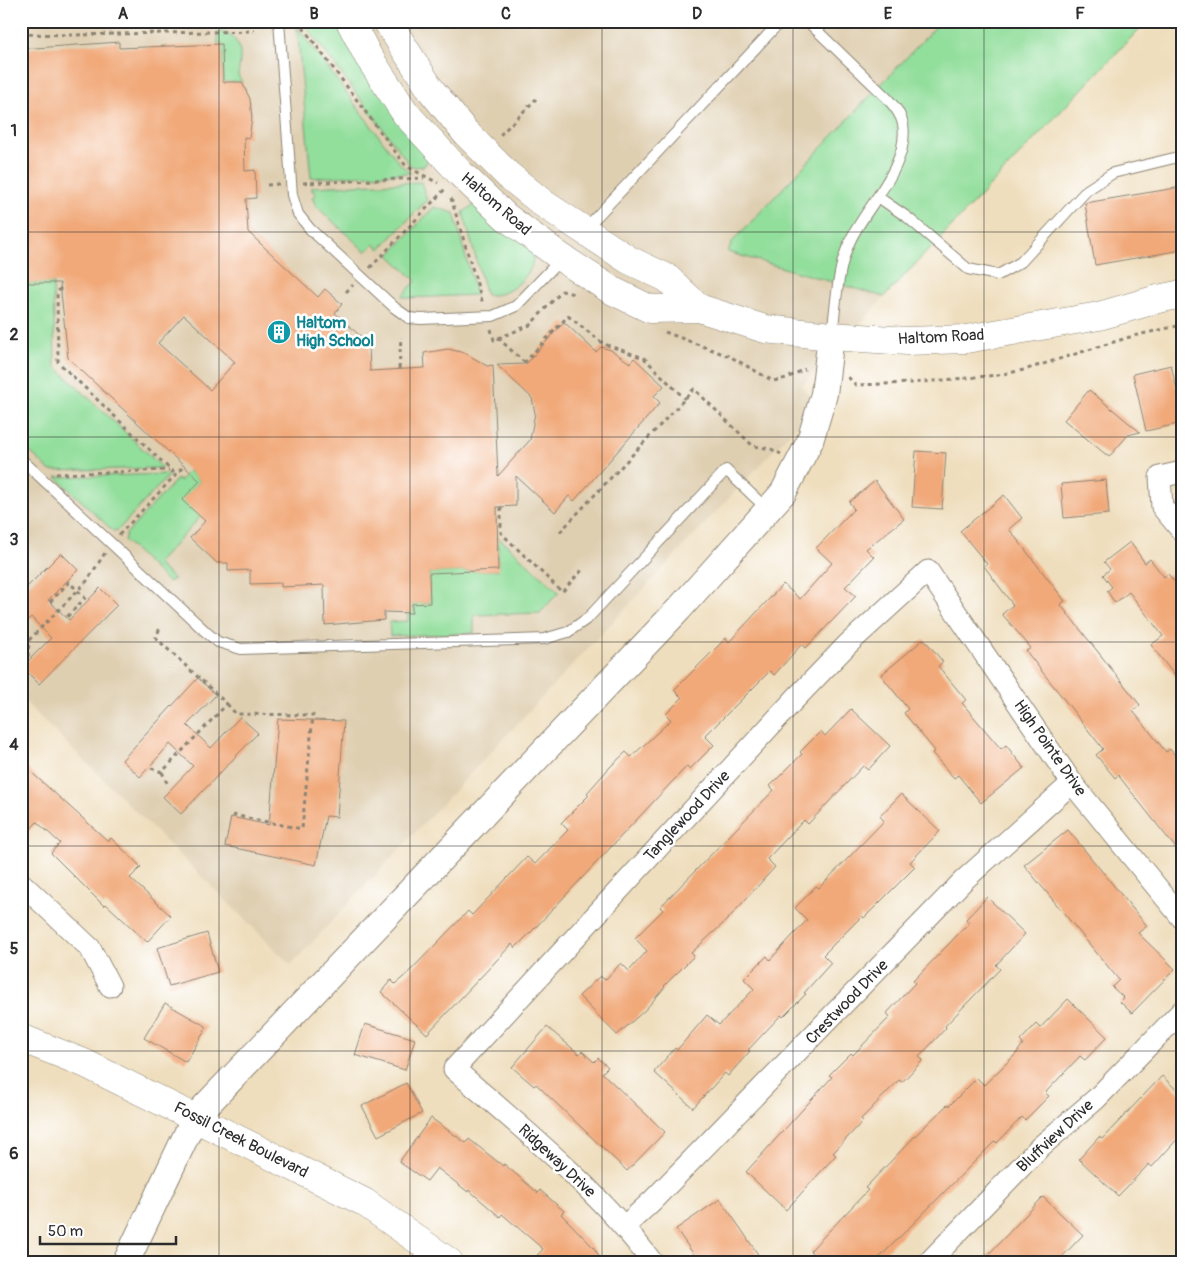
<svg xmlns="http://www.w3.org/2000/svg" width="1203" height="1283" viewBox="0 0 1203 1283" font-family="Pangolin,sans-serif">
<rect width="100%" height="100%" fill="#fff"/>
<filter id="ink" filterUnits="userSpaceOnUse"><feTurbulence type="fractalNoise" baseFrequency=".02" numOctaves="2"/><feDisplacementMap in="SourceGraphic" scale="10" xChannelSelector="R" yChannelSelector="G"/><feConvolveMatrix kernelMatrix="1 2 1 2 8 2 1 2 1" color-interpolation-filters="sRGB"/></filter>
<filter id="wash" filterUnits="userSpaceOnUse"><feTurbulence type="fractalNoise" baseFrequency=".0096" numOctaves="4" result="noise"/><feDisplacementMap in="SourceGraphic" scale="20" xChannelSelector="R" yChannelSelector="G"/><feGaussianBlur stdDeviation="1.12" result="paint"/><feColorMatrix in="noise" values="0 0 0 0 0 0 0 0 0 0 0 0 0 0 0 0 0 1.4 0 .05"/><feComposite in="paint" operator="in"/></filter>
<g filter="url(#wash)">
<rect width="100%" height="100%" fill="#efdebd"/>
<polygon fill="#dfcfb1" points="21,21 1146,21 801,386 818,403 291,965 21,698"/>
<g fill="#92de9b" stroke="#5e8463">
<polygon points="302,21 339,21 431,156 424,166 415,167 410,165"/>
<polygon points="941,21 1147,21 884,297 728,252 732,242"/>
<polygon points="297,27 400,164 411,173 311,178"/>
<path d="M224,32c20,9 17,25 14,43l4,7h-19l-1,-38h-4l-1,-11z"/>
<polygon points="421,182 427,200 380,249 374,244 366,252 316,206 312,197 315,196 316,192 312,191 312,187"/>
<path d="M477,203l55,47c7,17 -14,38 -29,43 -6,2 -11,2 -17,2l-23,-83z"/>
<polygon points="434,207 454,213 476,295 408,298 402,296 416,281 389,255"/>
<polygon points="21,283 53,283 55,366 163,468 50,471 21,443"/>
<polygon points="189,471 200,481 183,500 201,516 157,564 174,579 168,582 124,540 126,534 177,479 179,481"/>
<polygon points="170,474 118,530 113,531 56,477"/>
<polygon points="498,537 559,592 540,613 474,615 474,633 390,636 389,622 408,621 408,613 412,612 412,604 430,603 429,573 498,570"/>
</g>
<g id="blocks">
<g fill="#f1a979" fill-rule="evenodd">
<path d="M119,42v6l103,-4 1,38h19l8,17 2,19 -3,20 -5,-1 1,34 10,-1 1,28 -10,1 2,33 70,65 7,-8 17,15 -7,9 34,31 1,27 55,-3 -1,-15 24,-4 17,4 22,13 6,-1 5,111 32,-36 5,-27 -3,-15 -35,-33 29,-1 38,-42 32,30 5,-5 10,3 19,13 4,-5 30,28 -10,10 6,7 -86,98 -5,-5 -14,16 -39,-36v30l-19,1 1,63 -69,3 1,30 -18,1v9l-28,-1v8l-59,5 -1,-40 -43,2v-4l-31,1v-14l-22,1v-8h-11l-27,-25 15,-17 -23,-21 18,-19 -132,-123 -8,-75h-39v-234zM184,315l51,47 -25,28 -52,-47z"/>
<polygon points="1182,187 1182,250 1095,265 1085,203"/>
<polygon points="1171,365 1182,412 1182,423 1146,431 1133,374"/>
<polygon points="1089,390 1140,432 1128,435 1109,457 1064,420"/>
<polygon points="916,451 946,453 942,509 912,507"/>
<polygon points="1106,480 1109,514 1064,518 1061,484"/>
<polygon points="875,481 904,519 866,549 874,557 845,587 856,596 806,648 802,644 774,675 770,671 705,736 714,745 690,769 687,766 536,927 515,948 512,944 427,1034 381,992 391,980 395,984 408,973 468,911 472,915 527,857 535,864 568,830 561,823 589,795 587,793 610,767 626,752 631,757 671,720 666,714 682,698 674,690 726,638 729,642 783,584 800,599 832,563 816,548 854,509 849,502"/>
<polygon points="1004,495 1022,518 1009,529 1065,601 1060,604 1140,705 1133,711 1166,752 1170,749 1182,764 1182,856 1118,775 1115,778 1096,755 1103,749 1026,651 1031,648 1002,614 1013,605 984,566 987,564 960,531"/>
<polygon points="1130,542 1145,563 1150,559 1164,577 1168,574 1182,591 1182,685 1151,645 1163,636 1129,592 1115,603 1107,591 1112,587 1103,575 1110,569 1104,562"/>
<polygon points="61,553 78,570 48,600 69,620 100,588 117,605 39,684 22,667 51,638 31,617 21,627 21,593"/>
<polygon points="924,639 943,662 938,666 966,700 962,703 1001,749 1006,745 1024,768 981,803 958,775 954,778 932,753 935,751 904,713 908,709 881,675"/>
<polygon points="198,678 216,695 187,725 211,748 240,717 258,733 181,814 163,797 193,766 170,744 140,777 122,760"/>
<polygon points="851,709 890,746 868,770 863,766 808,824 804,820 767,859 775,867 726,921 691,953 694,956 664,986 665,987 645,1010 617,1035 579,996 600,976 605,980 621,963 629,971 647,951 635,938 663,910 660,907 774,790 770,786 802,754 800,752 821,731 825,736"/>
<polygon points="278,719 344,721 337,817 326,816 316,865 225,846 231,817 269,825"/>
<polygon points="21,763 108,841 111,838 141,867 130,878 171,916 147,942 106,904 104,906 51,853 60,843 37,822 21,840"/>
<polygon points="901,794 940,831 910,862 915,867 864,918 862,916 823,955 831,963 804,993 806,994 783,1017 781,1015 748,1050 750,1051 728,1076 725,1073 693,1108 654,1072 675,1048 677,1050 707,1015 719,1025 754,989 744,979 767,956 770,960 807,920 795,908 816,886 819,888 884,821 880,816"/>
<polygon points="1068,830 1147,926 1138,933 1175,969 1132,1013 1120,1002 1124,998 1112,987 1119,980 1024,865"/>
<polygon points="987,897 1025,934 996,965 1000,969 945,1026 946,1028 919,1057 923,1060 902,1082 899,1080 861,1119 863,1121 833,1153 836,1155 786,1210 746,1172 832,1077 829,1075 851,1053 853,1055 890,1017 887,1013 915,983 913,981 969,923 966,919"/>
<polygon points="207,933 218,972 169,986 157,948"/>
<polygon points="1068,999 1107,1037 1085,1060 1080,1056 1045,1093 1049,1096 1025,1120 1022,1117 997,1143 995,1141 875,1262 821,1262 810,1251 868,1190 865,1188 919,1132 947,1105 949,1106 977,1078 984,1085 1016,1054 1023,1044 1020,1041 1036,1024 1040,1028"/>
<polygon points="165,1003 207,1027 186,1062 144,1038"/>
<polygon points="365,1024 415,1039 405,1070 355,1055"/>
<polygon points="547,1027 579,1054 582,1051 594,1062 598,1058 608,1067 602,1073 665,1132 627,1171 536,1084 534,1086 512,1067"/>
<polygon points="1162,1076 1182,1095 1182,1134 1152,1167 1149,1164 1118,1196 1079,1159 1099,1137 1102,1139"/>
<polygon points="406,1083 422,1113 378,1136 362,1106"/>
<polygon points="431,1118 466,1143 469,1139 503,1166 504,1164 538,1193 540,1190 564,1211 561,1214 594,1248 603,1262 531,1262 543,1249 502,1214 500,1217 469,1190 468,1192 437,1168 427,1181 399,1162"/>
<polygon points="1043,1197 1083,1235 1057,1262 981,1262"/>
<polygon points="720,1199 743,1232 763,1262 699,1262 676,1229"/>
</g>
</g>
</g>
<g filter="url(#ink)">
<use href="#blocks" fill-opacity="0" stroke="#8d8474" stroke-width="1"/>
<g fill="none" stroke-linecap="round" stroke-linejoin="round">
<g stroke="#8d8474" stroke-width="12">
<g id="service">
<polyline points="279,21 292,195 298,214 310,229 395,308 409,318 421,319 493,316 516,306 562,258"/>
<path d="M807,21l80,77c6,7 14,15 16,26 7,42 -37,82 -53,117 -13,28 -14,64 -18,94"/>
<polyline points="878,197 907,217 968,269 998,275 1021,262 1087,190 1113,173 1182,156"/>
<polyline points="585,229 781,21"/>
<polyline points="21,459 206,632 218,642 241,649 544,639 568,632 588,618 726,470 767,509"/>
</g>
</g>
<g stroke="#8d8474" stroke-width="23">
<g id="minor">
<polyline points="1182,472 1160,477 1162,507 1182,531"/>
<polyline points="21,883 90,948 110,986"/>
<polyline points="625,1226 652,1201 964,880 1072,783"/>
<path d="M652,1262c-55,-74 -129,-133 -198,-193l341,-370 53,-55 80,-73 144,212 110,135"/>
<polyline points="929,1262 1040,1147 1096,1099 1182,1011"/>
</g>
</g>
<g stroke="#8d8474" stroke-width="28">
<polyline id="tertiary" points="126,1262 195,1117 679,609 783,493 810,441 824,394 831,336"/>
</g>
<g stroke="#8d8474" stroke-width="29">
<g id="secondary">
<polyline points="350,21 368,56 406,114 461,174 506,217 562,258 611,290 650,309 699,308 765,329 831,336 907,341 966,339 1099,316 1158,299 1182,294"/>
<polyline points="387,21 431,90 466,133 508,175 544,204 629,260 667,278 699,308"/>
<polyline points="21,1038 84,1063 364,1202 449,1262"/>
</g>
</g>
<g stroke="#8d8474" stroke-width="3" stroke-dasharray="4 4" stroke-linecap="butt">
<polyline points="298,21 406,166 438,183"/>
<polyline points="21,34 73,35 254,31"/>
<polyline points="500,135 536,99"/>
<polyline points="303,183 424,178"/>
<polyline points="267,185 279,184"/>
<polyline points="451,198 483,304"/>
<polyline points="370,268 445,189"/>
<polyline points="61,288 57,292 58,362 176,475"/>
<polyline points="346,292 353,285"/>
<polyline points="491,329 494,340 530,325 562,291 574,294"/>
<polyline points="665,332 731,357 773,381 787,378 805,369"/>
<polyline points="498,338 525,363"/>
<polyline points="524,363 568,316 604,344 644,358 685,399"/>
<polyline points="399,369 401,337"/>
<polyline points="848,377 856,385 912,383 998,375 1024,370 1133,336 1182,325"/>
<polyline points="56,474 169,470"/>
<polyline points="501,507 501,533 562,592 582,570"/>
<polyline points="560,532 694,389 753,446 771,449 781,454"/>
<polyline points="119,535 184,466"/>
<polyline points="50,602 69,582 85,598 66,618"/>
<polyline points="21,641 29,640 87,581 105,553"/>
<polyline points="28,657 29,640"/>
<polyline points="227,704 236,714 313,715 302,829 233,815"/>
<polyline points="151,768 162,772 227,704 158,640 156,637 160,628"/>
<polyline points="162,772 168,785"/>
</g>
<use href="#service" stroke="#fff" stroke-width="10"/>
<use href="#minor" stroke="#fff" stroke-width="21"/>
<use href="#tertiary" stroke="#fff" stroke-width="26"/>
<use href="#secondary" stroke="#fff" stroke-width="28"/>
</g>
</g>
<path fill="none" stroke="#2b2b2b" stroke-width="1" stroke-opacity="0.55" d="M219,21v1241M410,21v1241M602,21v1241M793,21v1241M984,21v1241M21,232h1161M21,437h1161M21,642h1161M21,846h1161M21,1051h1161"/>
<defs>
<g id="building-disc" transform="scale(1.25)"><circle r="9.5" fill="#0f9aa8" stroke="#fff"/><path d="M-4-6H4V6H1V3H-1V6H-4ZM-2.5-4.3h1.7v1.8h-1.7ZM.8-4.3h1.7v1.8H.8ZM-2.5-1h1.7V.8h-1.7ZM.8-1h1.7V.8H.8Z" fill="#fff"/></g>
</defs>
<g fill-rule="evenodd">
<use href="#building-disc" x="279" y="332"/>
</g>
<g text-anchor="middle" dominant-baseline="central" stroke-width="5" stroke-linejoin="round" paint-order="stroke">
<g font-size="16" fill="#2b2b2b" stroke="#fff">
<text transform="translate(496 204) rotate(41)">Haltom Road</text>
<text transform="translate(941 337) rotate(-3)">Haltom Road</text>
<text transform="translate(1050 748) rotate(55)">High Pointe Drive</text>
<text transform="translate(687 816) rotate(-47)">Tanglewood Drive</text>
<text transform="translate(847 1002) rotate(-46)">Crestwood Drive</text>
<text transform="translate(1055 1136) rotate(-43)">Bluffview Drive</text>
<text transform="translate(241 1140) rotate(27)">Fossil Creek Boulevard</text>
<text transform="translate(557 1161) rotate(43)">Ridgeway Drive</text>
</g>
<g font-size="16" font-weight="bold" fill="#0d838f" stroke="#fff" text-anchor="start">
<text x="296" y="323">Haltom<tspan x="296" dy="18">High School</tspan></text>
</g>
</g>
<rect width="1203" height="1283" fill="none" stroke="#fff" stroke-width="55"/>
<path d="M40 1236v8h136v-8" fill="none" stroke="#2b2b2b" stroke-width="2.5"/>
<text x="48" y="1236" font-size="15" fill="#2b2b2b" stroke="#ffffff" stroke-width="4" paint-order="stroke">50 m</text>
<rect x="28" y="28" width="1148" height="1228" fill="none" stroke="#2b2b2b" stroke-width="2"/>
<g font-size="16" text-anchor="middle" font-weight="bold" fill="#2b2b2b">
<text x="123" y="19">A</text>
<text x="314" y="19">B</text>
<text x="506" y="19">C</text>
<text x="697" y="19">D</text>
<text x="888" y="19">E</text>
<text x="1080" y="19">F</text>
<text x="14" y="136">1</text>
<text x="14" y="340">2</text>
<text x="14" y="545">3</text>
<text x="14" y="750">4</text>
<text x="14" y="954">5</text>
<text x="14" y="1159">6</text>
</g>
</svg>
